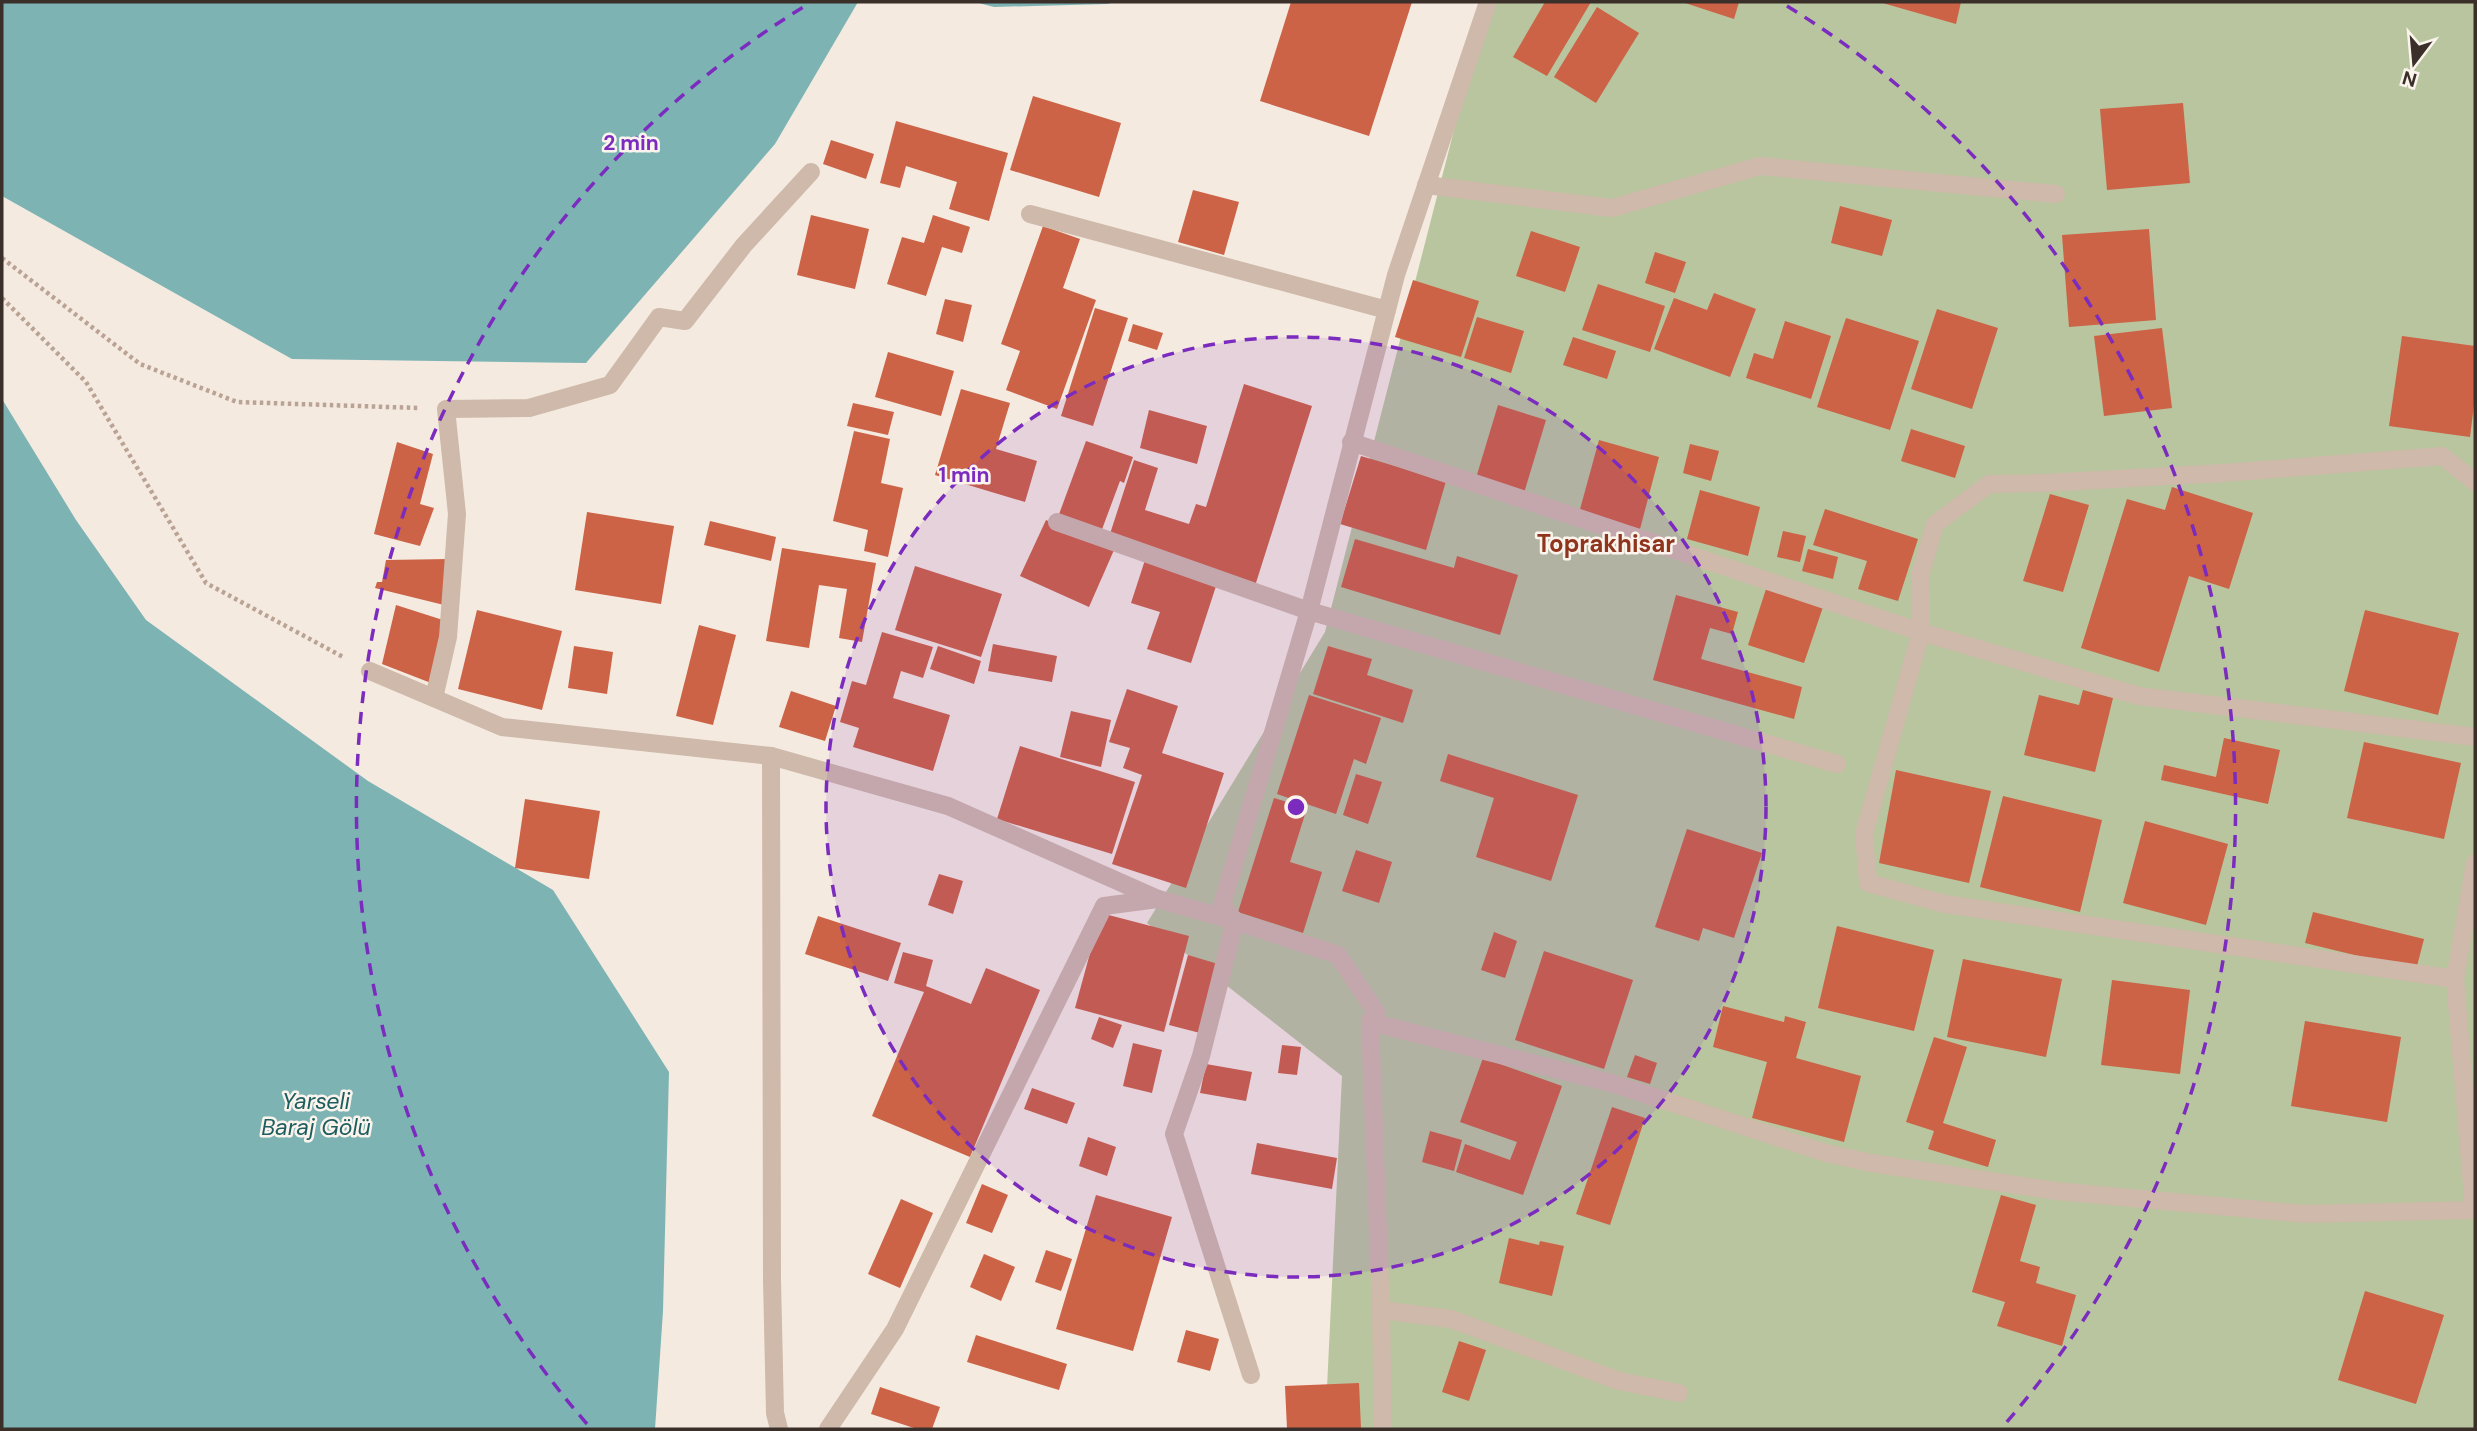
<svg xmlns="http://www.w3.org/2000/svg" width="2477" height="1431" viewBox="0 0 2477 1431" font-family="'DM Sans',sans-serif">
<rect width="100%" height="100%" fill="#f4eae0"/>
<polygon fill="#b9c59e" points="1487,2 2475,2 2475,1429 1325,1429 1342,1076 1147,923 1325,632"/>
<g fill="#7db3b3">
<polygon points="2,2 858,2 775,144 586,363 292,359 2,196"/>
<polygon points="975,2 1116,2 1107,4 994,7"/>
<polygon points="2,399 76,520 146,620 368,781 553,890 669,1072 663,1311 655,1429 2,1429"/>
</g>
<g fill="#cc6246">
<polygon points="1291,2 1412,2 1369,136 1260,101"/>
<polygon points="1545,2 1591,2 1547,76 1513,57"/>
<polygon points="1682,2 1739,2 1734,19"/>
<polygon points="1879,2 1961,2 1956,24"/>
<polygon points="1597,7 1639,33 1596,103 1554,77"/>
<polygon points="1033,96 1121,123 1099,197 1010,170"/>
<polygon points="2183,103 2190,183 2107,190 2100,109"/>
<polygon points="896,121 1008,153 989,221 949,209 957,182 906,166 900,188 880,183"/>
<polygon points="831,140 874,154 866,179 823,164"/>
<polygon points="1193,190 1239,202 1224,255 1178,242"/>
<polygon points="1840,206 1892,220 1882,256 1831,243"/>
<polygon points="811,215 869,229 855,289 797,275"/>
<polygon points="933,215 970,227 962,253 942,247 926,296 887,284 902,237 924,243"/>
<polygon points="1043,226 1080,239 1063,288 1096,300 1057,409 1006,390 1020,351 1001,344"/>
<polygon points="2149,229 2156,320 2069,327 2062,235"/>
<polygon points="1531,231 1580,247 1565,292 1516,276"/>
<polygon points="1655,252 1686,262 1675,293 1645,283"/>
<polygon points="1413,280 1479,301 1461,357 1395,337"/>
<polygon points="1598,284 1665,306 1650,352 1582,330"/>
<polygon points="1714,293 1756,309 1730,377 1654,349 1674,298 1707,310"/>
<polygon points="945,299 972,305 963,342 936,334"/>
<polygon points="1095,308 1128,318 1093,426 1061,416"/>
<polygon points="1937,309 1998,328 1972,409 1911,389"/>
<polygon points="1477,317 1524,331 1511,373 1464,358"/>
<polygon points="1846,318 1919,341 1890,430 1817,407"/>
<polygon points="1785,321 1831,336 1811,399 1746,378 1754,353 1773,359"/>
<polygon points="1133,324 1163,333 1157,350 1128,341"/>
<polygon points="2162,328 2172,408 2104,416 2094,336"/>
<polygon points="2402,336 2475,346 2475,397 2470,437 2389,426"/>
<polygon points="1573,337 1616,351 1607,379 1563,365"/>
<polygon points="888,352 954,371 941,416 875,397"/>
<polygon points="1244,384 1312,406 1255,586 1108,540 1134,460 1158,468 1145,510 1189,524 1196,504 1206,507"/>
<polygon points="961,389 1010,403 996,449 1037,461 1025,502 935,475"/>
<polygon points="853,403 894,412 888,435 847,426"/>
<polygon points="1498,405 1546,420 1524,493 1476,478"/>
<polygon points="1149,410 1207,426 1197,464 1140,448"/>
<polygon points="1911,429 1965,446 1955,478 1901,461"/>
<polygon points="854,431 890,439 881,483 903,488 888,557 864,551 868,530 833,521"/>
<polygon points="1599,440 1659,457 1640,529 1579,513"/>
<polygon points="1086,441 1133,457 1124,483 1120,481 1101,532 1058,517"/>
<polygon points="397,442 433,454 420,504 434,508 420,546 374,534"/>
<polygon points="1690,444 1719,451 1711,481 1683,473"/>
<polygon points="1361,456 1446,481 1426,550 1340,524"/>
<polygon points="2172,487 2253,513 2229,589 2189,576 2159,672 2081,648 2127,499 2165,510"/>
<polygon points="1700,490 1760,507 1748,556 1687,539"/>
<polygon points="2050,494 2089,505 2063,592 2023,581"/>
<polygon points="1825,509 1918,539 1898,601 1858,589 1867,561 1813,545"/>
<polygon points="587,512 674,526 661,604 575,590"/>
<polygon points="1046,520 1114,550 1089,607 1020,576"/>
<polygon points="710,521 776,537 771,561 704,545"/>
<polygon points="1783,531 1806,536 1800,562 1777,557"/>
<polygon points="1355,539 1454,568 1457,556 1518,575 1500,635 1341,587"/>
<polygon points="782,548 876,563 862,642 839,638 847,589 819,585 809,648 766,641"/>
<polygon points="1808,549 1838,557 1833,579 1802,571"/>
<polygon points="449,559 444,605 375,588 377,582 382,582 386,560"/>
<polygon points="1145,560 1217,583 1191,663 1147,649 1160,612 1131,603"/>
<polygon points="915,566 1002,594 981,657 895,630"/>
<polygon points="1766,589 1823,607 1804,663 1748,645"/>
<polygon points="1676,595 1738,612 1732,634 1710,628 1701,659 1802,687 1794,719 1653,680"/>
<polygon points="396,605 446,621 431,683 382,664"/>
<polygon points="477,610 562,631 542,710 458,689"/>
<polygon points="2365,610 2459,633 2438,715 2344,691"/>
<polygon points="699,625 736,635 713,725 676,716"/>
<polygon points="882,632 933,647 923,678 901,671 893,698 950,715 933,771 853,747 859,728 840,722 852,681 866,685"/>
<polygon points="993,644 1057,656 1052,682 988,671"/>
<polygon points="574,646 613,652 607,694 568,688"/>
<polygon points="938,646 981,661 974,684 930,669"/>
<polygon points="1328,646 1372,659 1367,675 1413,690 1403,723 1313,694"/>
<polygon points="1127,689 1178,706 1162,753 1224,773 1186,888 1112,864 1142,775 1123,768 1130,748 1109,742"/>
<polygon points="2083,690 2113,698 2095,772 2024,755 2039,695 2079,705"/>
<polygon points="791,691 836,706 825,741 779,727"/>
<polygon points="1309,695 1381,718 1366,764 1354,759 1336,814 1277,794"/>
<polygon points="1071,711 1111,720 1101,767 1060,757"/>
<polygon points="2224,738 2280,750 2268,804 2161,780 2164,765 2216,777"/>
<polygon points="2364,742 2461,763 2444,839 2347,818"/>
<polygon points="1020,746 1135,782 1112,854 997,819"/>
<polygon points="1448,754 1578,795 1551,881 1476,857 1494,798 1440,781"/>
<polygon points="1896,770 1991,791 1969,883 1879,863"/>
<polygon points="1356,774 1382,782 1368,824 1343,815"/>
<polygon points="2003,796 2102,820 2080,912 1980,887"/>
<polygon points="1274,798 1307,808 1290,862 1322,872 1303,933 1238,912"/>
<polygon points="525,799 600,811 589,879 515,868"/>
<polygon points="2145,821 2228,844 2206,925 2123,903"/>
<polygon points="1687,829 1762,853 1734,938 1703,928 1699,941 1655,927"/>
<polygon points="1356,850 1392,862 1379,903 1342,891"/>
<polygon points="939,874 963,881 953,914 928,905"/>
<polygon points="2313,912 2424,939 2416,970 2305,943"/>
<polygon points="1101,913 1189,936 1164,1032 1075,1008"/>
<polygon points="818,916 901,943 888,981 805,954"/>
<polygon points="1837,926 1934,950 1914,1031 1818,1008"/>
<polygon points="1494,932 1517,941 1505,978 1481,970"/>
<polygon points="1544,951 1633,980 1604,1069 1515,1040"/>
<polygon points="903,952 933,960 926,986 971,1004 986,968 1040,990 970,1157 872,1116 924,992 894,983"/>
<polygon points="1188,955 1218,964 1200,1033 1169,1025"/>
<polygon points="1963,959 2062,979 2046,1057 1947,1037"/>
<polygon points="2112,980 2190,990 2180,1074 2101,1065"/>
<polygon points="1723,1006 1784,1022 1785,1016 1806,1022 1796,1058 1861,1076 1844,1142 1752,1118 1767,1062 1713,1047"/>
<polygon points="1099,1017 1122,1025 1113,1048 1091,1039"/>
<polygon points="2305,1021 2401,1037 2387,1122 2291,1106"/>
<polygon points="1934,1037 1967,1047 1943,1123 1996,1140 1988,1167 1928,1149 1934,1131 1906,1122"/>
<polygon points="1133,1043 1162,1050 1152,1093 1123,1086"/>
<polygon points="1282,1045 1301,1047 1297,1075 1278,1073"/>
<polygon points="1635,1055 1657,1063 1650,1084 1627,1077"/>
<polygon points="1483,1058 1562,1086 1523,1195 1456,1172 1465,1144 1510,1160 1517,1142 1460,1122"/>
<polygon points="1206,1064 1252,1072 1246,1101 1200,1093"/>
<polygon points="1032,1088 1075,1103 1067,1124 1024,1109"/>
<polygon points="1612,1107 1645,1118 1610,1225 1576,1214"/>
<polygon points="1430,1131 1462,1140 1454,1171 1422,1162"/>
<polygon points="1088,1137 1116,1147 1107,1176 1079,1166"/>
<polygon points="1257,1143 1337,1158 1332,1189 1251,1174"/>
<polygon points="982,1184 1008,1195 992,1233 966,1223"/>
<polygon points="1096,1195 1172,1217 1133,1351 1056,1329"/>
<polygon points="2001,1195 2036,1205 2020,1261 2040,1267 2036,1283 2076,1295 2062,1346 1997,1326 2005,1302 1972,1292"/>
<polygon points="901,1199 933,1213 900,1288 868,1274"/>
<polygon points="1509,1238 1539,1245 1540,1241 1564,1246 1552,1296 1499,1283"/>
<polygon points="1046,1250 1072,1259 1061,1291 1035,1282"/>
<polygon points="984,1254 1015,1267 1001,1301 970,1287"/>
<polygon points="2365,1291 2444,1315 2416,1404 2338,1380"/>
<polygon points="1186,1330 1219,1339 1210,1371 1177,1362"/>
<polygon points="976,1335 1067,1364 1059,1390 967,1362"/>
<polygon points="1459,1341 1486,1350 1469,1401 1442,1392"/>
<polygon points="1359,1383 1361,1429 1287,1429 1285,1386"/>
<polygon points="880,1387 940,1407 932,1429 917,1429 871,1414"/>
</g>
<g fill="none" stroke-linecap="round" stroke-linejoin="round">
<g stroke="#baa394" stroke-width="4.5" stroke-dasharray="3.5 3.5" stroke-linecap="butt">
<polyline points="2,258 140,364 237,402 419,408"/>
<polyline points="2,298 86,382 206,583 345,658"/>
</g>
<g stroke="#ceb9aa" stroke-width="18">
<polyline points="1426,185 1612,208 1760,166 2056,194"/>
<polyline points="1030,214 1387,310"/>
<polyline points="1351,442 1921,632 2139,696 2475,737"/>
<polyline points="1057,522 1309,611 1837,764"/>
<polyline points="370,671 502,727 771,756 948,806 1158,899"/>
<polyline points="434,698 448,637 457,514 446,409 529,408 610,385 659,317 685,321 744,245 811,172"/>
<polyline points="771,756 772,1280 775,1413 779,1429"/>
<polyline points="2455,979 1945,904 1868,883 1864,834 1921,632 1920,576 1935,524 1989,484 2044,483 2223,473 2442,456 2475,482"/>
<polyline points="1370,1022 1611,1083 1826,1153 1871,1163 2056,1191 2304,1214 2474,1210 2455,979 2475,863"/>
<polyline points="1381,1310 1451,1319 1619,1381 1679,1393"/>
<polyline points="828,1429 895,1329 1104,906 1158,899 1235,921 1201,1056 1174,1134 1251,1375"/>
<polyline points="1383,1429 1381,1310 1370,1022 1376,1012 1338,955 1235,921 1222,905 1309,611 1396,275 1488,2"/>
</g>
</g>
<circle cx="1296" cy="807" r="470" fill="#7b2cbf" fill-opacity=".12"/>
<g fill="none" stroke="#7b2cbf" stroke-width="3.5" stroke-dasharray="12 9">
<circle cx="1296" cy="807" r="470"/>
<path d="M587 1424A940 940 0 0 1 805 6M1787 6A940 940 0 0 1 2005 1424"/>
</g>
<g text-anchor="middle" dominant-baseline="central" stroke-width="5" stroke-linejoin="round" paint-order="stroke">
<g font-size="23" font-style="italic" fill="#1d5d5f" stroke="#fbf4ed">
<text x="316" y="1101">Yarseli<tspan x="316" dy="26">Baraj Gölü</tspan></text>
</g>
<g font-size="24" font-weight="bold" fill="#8f351e" stroke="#fbf4ed">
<text x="1606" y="543">Toprakhisar</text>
</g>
</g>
<circle cx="1296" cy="807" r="10" fill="#7b2cbf" stroke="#fbf4ed" stroke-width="3.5"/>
<g font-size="21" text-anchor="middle" font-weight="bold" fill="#7b2cbf" stroke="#fbf4ed" stroke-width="5" stroke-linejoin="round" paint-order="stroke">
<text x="631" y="150">2 min</text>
<text x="964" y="482">1 min</text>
</g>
<rect width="2477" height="1431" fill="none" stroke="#3b2f2a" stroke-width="7"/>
<g transform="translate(2414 63) rotate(196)" stroke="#fbf4ed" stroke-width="5" paint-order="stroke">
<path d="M0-5L12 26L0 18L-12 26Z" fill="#3b2f2a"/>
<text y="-10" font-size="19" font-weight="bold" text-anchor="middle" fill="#3b2f2a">N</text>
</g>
</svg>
